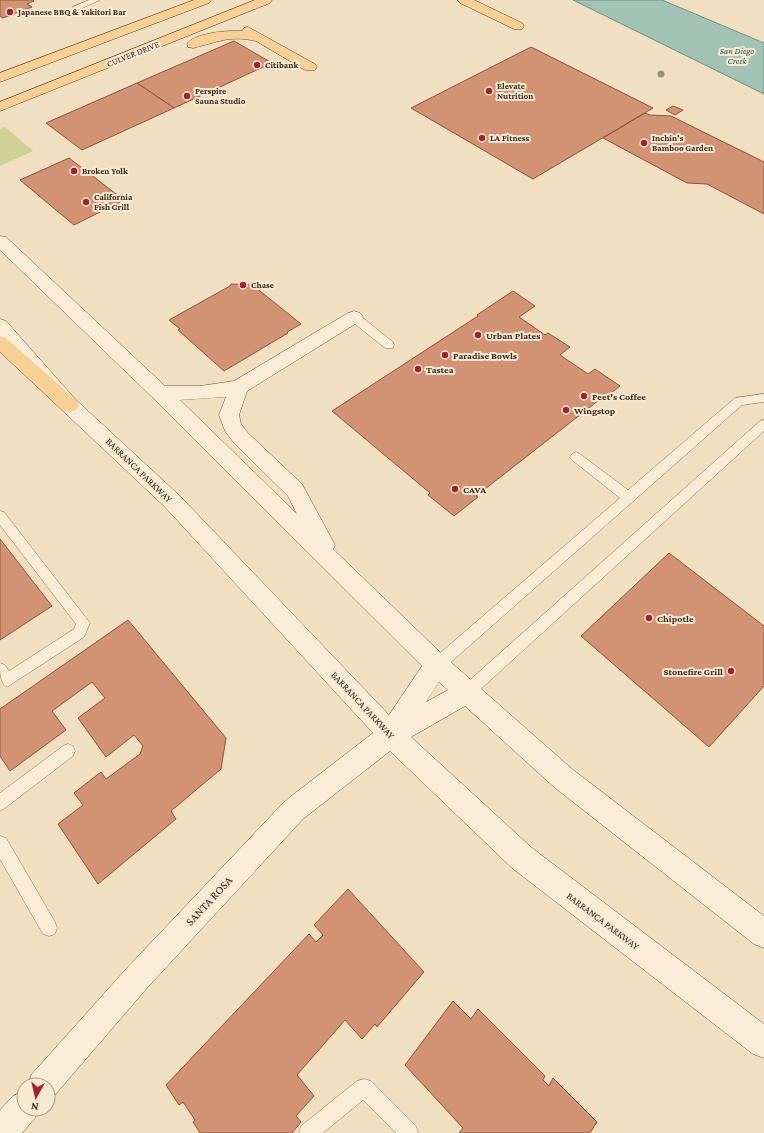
<svg xmlns="http://www.w3.org/2000/svg" width="764" height="1133" viewBox="0 0 764 1133" font-family="'Crimson Pro',serif">
<rect width="100%" height="100%" fill="#f1dfc1"/>
<polygon fill="#ced094" points="5,127 33,151 0,166 0,129"/>
<polygon fill="#a4c3b7" stroke="#6a9285" points="573,0 662,0 764,43 764,94"/>
<g fill="#d29374" stroke="#8d543b">
<polygon points="0,0 33,0 34,1 27,4 32,7 3,18 0,16"/>
<polygon points="234,41 272,63 174,108 137,83"/>
<polygon points="531,47 653,108 533,179 411,108"/>
<polygon points="137,83 174,108 82,150 46,123"/>
<polygon points="673,106 683,110 675,115 666,110"/>
<polygon points="645,113 650,115 671,116 764,162 764,214 707,184 687,183 603,138"/>
<polygon points="69,158 124,200 74,225 20,180"/>
<polygon points="231,284 255,285 255,287 301,324 287,332 288,333 224,371 178,330 180,329 169,320 230,286"/>
<polygon points="513,291 535,306 519,317 545,335 548,333 570,347 560,355 588,374 595,369 620,386 601,401 599,400 476,496 478,497 454,516 428,495 430,493 332,411 478,316 477,315"/>
<polygon points="0,539 52,606 0,640"/>
<polygon points="669,553 764,626 764,686 709,747 581,636"/>
<polygon points="128,620 226,738 221,769 171,811 176,819 98,884 58,824 83,805 74,793 101,772 106,779 140,754 143,746 134,735 106,757 78,718 105,698 92,682 52,711 66,730 10,771 0,756 0,709"/>
<polygon points="348,889 424,972 377,1027 375,1024 362,1039 345,1020 297,1075 314,1096 296,1116 301,1122 292,1133 200,1133 193,1122 195,1120 183,1102 179,1105 166,1085 309,934 316,942 323,935 314,925"/>
<polygon points="453,1001 471,1019 478,1009 545,1076 543,1080 549,1086 553,1078 597,1122 590,1133 459,1133 463,1128 405,1065"/>
</g>
<g fill="none" stroke-linecap="round" stroke-linejoin="round">
<g stroke="#8c6f57" stroke-width="1">
<g id="lane">
<polygon points="89,0 100,0 80,9 74,9 73,7"/>
<polygon points="354,313 358,314 393,342 394,345 393,348 385,348 350,320 349,317 350,314"/>
<polygon points="764,394 764,402 742,405 442,670 437,671 432,670 430,665 432,660 620,498 572,460 570,457 572,454 576,452 580,454 628,490 735,398"/>
<polygon points="764,420 764,431 472,697 467,699 462,697 460,692 462,687 760,421"/>
<path d="M0,511l4,1 86,111 -6,14 -77,50c-7,-4 -7,-14 -7,-24l5,2 4,6 65,-42 2,-5 -76,-99z"/>
<polygon points="68,744 73,746 75,751 73,756 5,808 0,811 0,793 63,746"/>
<polygon points="0,836 6,838 55,922 57,928 55,934 49,936 43,934 0,859"/>
<polygon points="364,1079 371,1081 416,1126 418,1133 396,1133 363,1100 323,1133 299,1133 301,1126 357,1081"/>
</g>
</g>
<g stroke="#6e503a" stroke-width="1">
<g id="secondary">
<path d="M0,236l6,1 159,149h35l34,-5 114,-68 6,-2 6,2 3,4 -3,4 -113,70 -8,24 2,9 7,9 54,51 33,61 -2,4 112,108 127,112 192,147v32l-10,-4 -200,-157 -89,-81 -54,31 121,111 232,176v34l-11,-4 -241,-186 -122,-117 -87,68 -156,169 -93,108 -6,2v-13h-21l5,-11 95,-106 158,-167 88,-68 -208,-226 -103,-97 -62,-73v-18l6,2 70,79 103,95 210,220 33,-49 -269,-268 -153,-148zM226,397l-7,18 6,16 9,12 54,53 9,18 -117,-114zM439,682l9,8 -22,12z"/>
<polygon points="24,1091 24,1109 39,1109 35,1118 22,1133 0,1133 0,1110 13,1096"/>
</g>
</g>
<g stroke="#593d2c" stroke-width="1">
<g id="primary">
<polygon points="194,0 211,0 209,3 0,82 0,73"/>
<polygon points="255,0 272,0 270,3 0,111 0,102"/>
<polygon points="458,0 474,0 522,23 524,26 522,29 514,29 460,3"/>
<path d="M248,27l67,37 2,3 -2,3h-10l-49,-29c-27,-6 -38,1 -63,7l-5,-1 -1,-3c7,-11 42,-14 55,-13l2,-3z"/>
<polygon points="0,336 6,338 76,400 79,405 76,410 69,412 62,410 0,352"/>
</g>
</g>
<use href="#lane" fill="#fbecd5" fill-rule="evenodd"/>
<use href="#secondary" fill="#fbecd5" fill-rule="evenodd"/>
<use href="#primary" fill="#f7d095" fill-rule="evenodd"/>
</g>
<circle fill="#989569" cx="661" cy="74" r="3.5"/>
<g fill="#a0222e" stroke="#f8e9d1" stroke-width="1.5">
<circle cx="10" cy="12" r="4"/>
<circle cx="257" cy="65" r="4"/>
<circle cx="489" cy="91" r="4"/>
<circle cx="187" cy="96" r="4"/>
<circle cx="482" cy="138" r="4"/>
<circle cx="644" cy="143" r="4"/>
<circle cx="74" cy="171" r="4"/>
<circle cx="86" cy="202" r="4"/>
<circle cx="243" cy="285" r="4"/>
<circle cx="478" cy="335" r="4"/>
<circle cx="445" cy="355" r="4"/>
<circle cx="418" cy="369" r="4"/>
<circle cx="584" cy="396" r="4"/>
<circle cx="566" cy="410" r="4"/>
<circle cx="455" cy="489" r="4"/>
<circle cx="649" cy="618" r="4"/>
<circle cx="731" cy="671" r="4"/>
</g>
<g text-anchor="middle" dominant-baseline="central" stroke-width="4" stroke-linejoin="round" paint-order="stroke">
<g font-size="9" font-weight="bold" fill="#3b281c" stroke="#f8e9d1" text-anchor="start">
<text x="18" y="12">Japanese BBQ &amp; Yakitori Bar</text>
<text x="265" y="65">Citibank</text>
<text x="497" y="86">Elevate<tspan x="497" dy="10">Nutrition</tspan></text>
<text x="195" y="91">Perspire<tspan x="195" dy="10">Sauna Studio</tspan></text>
<text x="490" y="138">LA Fitness</text>
<text x="652" y="138">Inchin’s<tspan x="652" dy="10">Bamboo Garden</tspan></text>
<text x="82" y="171">Broken Yolk</text>
<text x="94" y="197">California<tspan x="94" dy="10">Fish Grill</tspan></text>
<text x="251" y="285">Chase</text>
</g>
<g font-size="9" font-style="italic" fill="#2a5b54" stroke="#f8e9d1">
<text x="737" y="51">San Diego<tspan x="737" dy="10">Creek</tspan></text>
</g>
<g font-size="9" fill="#3b281c" stroke="#f8e9d1">
<text transform="translate(133 54) rotate(-22)">CULVER DRIVE</text>
</g>
<g font-size="10" font-weight="bold" fill="#3b281c" stroke="#f8e9d1" text-anchor="start">
<text x="486" y="335">Urban Plates</text>
<text x="453" y="355">Paradise Bowls</text>
<text x="426" y="369">Tastea</text>
<text x="592" y="396">Peet's Coffee</text>
<text x="574" y="410">Wingstop</text>
<text x="463" y="489">CAVA</text>
<text x="657" y="618">Chipotle</text>
<text x="723" y="671" text-anchor="end">Stonefire Grill</text>
</g>
<g font-size="10" fill="#3b281c" stroke="#f8e9d1">
<text transform="translate(139 470) rotate(44)">BARRANCA PARKWAY</text>
<text transform="translate(363 705) rotate(47)">BARRANCA PARKWAY</text>
<text transform="translate(603 921) rotate(37)">BARRANCA PARKWAY</text>
</g>
<g font-size="12" fill="#3b281c" stroke="#f8e9d1">
<text transform="translate(209 901) rotate(-47)">SANTA ROSA</text>
</g>
</g>
<g transform="translate(36 1097) rotate(188)"><circle r="19" fill="#f8e9d1" stroke="#ac9c89"/>
<path d="M0-3L7 15L0 10L-7 15Z" fill="#a0222e"/>
<text y="-6" font-size="11" font-weight="bold" text-anchor="middle" fill="#3b281c">N</text>
</g>
</svg>
